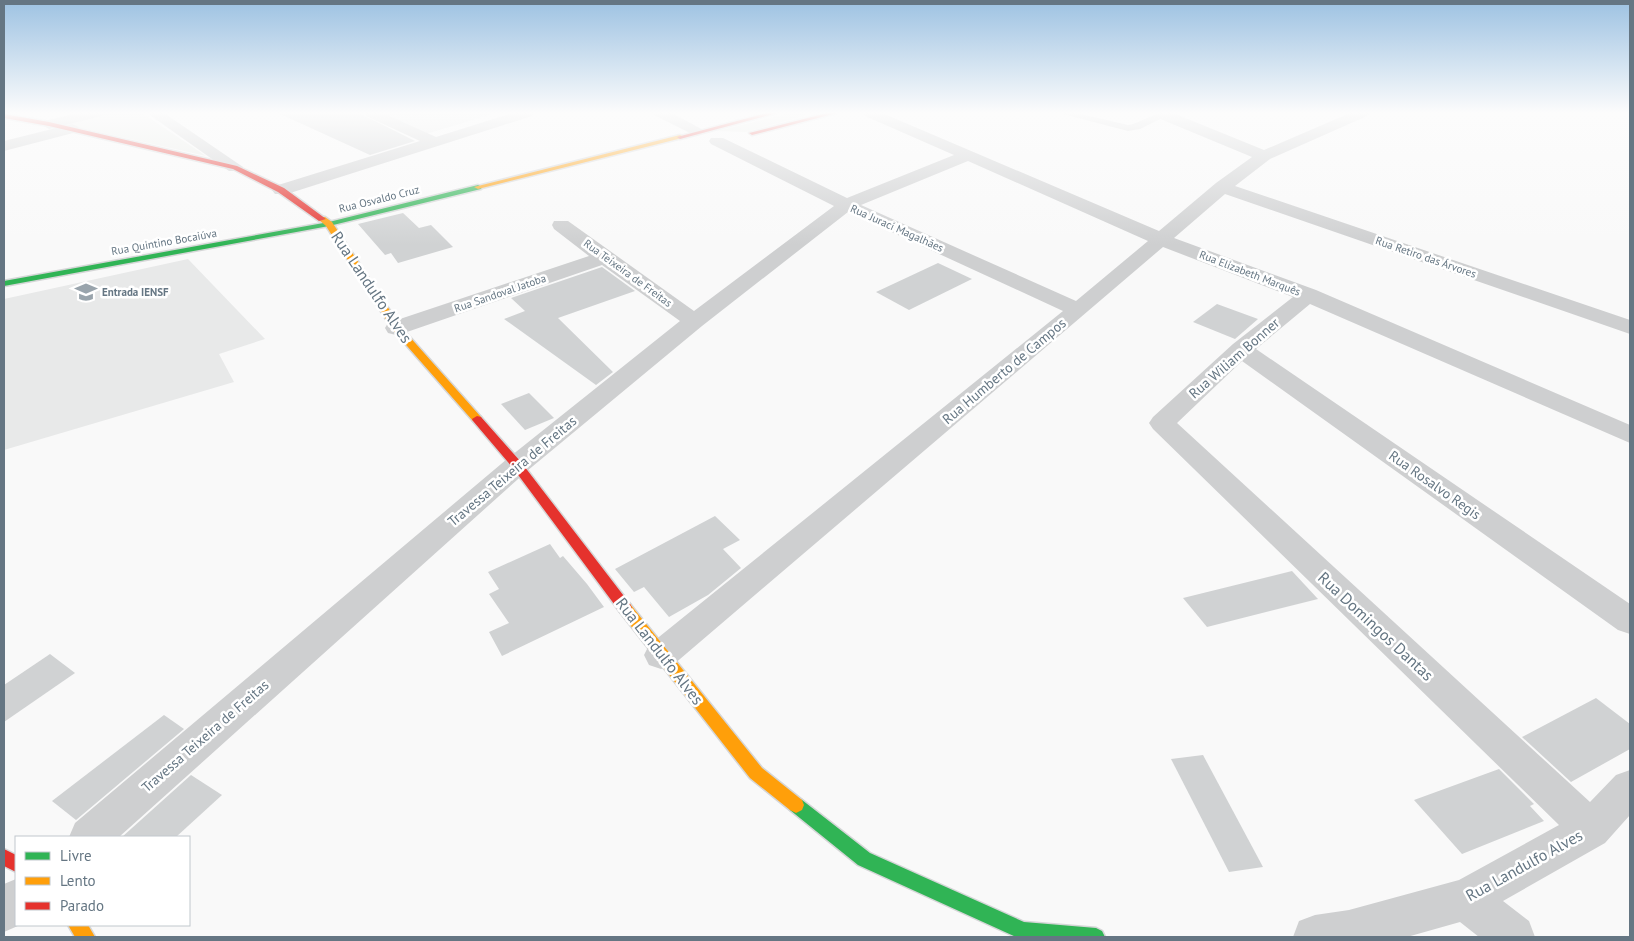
<svg xmlns="http://www.w3.org/2000/svg" width="1634" height="941" viewBox="0 0 1634 941" font-family="'PT Sans',sans-serif">
<rect width="100%" height="100%" fill="#f9f9f9"/>
<g fill="#e8e9e9">
<polygon points="376,113 496,113 426,134"/>
<polygon points="188,259 265,339 219,354 234,382 4,450 4,299"/>
</g>
<g fill="#e8ebe6">
<polygon points="111,113 142,113 206,156 63,124"/>
<polygon points="790,113 808,113 804,116 746,132 717,131"/>
</g>
<g fill="#d0d2d3">
<polygon points="278,113 359,113 415,141 370,155"/>
<polygon points="383,195 390,202 347,212 341,206"/>
<polygon points="403,213 419,228 431,225 453,247 398,263 391,253 385,255 358,224"/>
<polygon points="938,263 972,279 909,310 876,292"/>
<polygon points="602,267 635,291 558,318 613,372 596,385 504,319 525,311 511,298"/>
<polygon points="1217,304 1258,319 1235,339 1193,322"/>
<polygon points="529,393 554,418 525,430 501,404"/>
<polygon points="715,516 740,540 723,549 741,568 708,595 669,617 644,587 634,592 615,569"/>
<polygon points="550,544 560,558 563,556 587,584 604,607 502,656 489,632 509,623 489,594 499,589 488,572"/>
<polygon points="1292,571 1318,599 1207,627 1183,598"/>
<polygon points="50,654 75,673 4,722 4,685"/>
<polygon points="1596,698 1630,724 1630,749 1571,782 1522,737"/>
<polygon points="164,715 184,729 76,820 52,801"/>
<polygon points="1203,755 1263,867 1229,872 1171,759"/>
<polygon points="1499,769 1534,804 1530,806 1544,821 1462,854 1414,800"/>
<polygon points="191,775 222,795 176,837 122,837"/>
</g>
<g fill="none" stroke-linecap="round" stroke-linejoin="round">
<g stroke="#d5d6d7" stroke-width="3">
<g id="fast">
<polygon points="478,185 482,187 481,189 329,226 4,286 4,281 329,222"/>
<polygon points="796,797 802,800 870,853 1024,922 1096,928 1102,931 1105,937 1016,937 858,865 790,810 788,805 790,800"/>
</g>
</g>
<g stroke="#d5d6d7" stroke-width="3">
<g id="slow">
<polygon points="680,135 682,136 682,138 478,189 474,187"/>
<polygon points="319,217 325,217 332,222 400,326 481,417 482,419 481,421 473,421 393,330 326,226 318,219"/>
<polygon points="625,603 630,604 762,768 802,800 804,805 802,810 796,813 790,810 750,778 620,612 618,608 620,604"/>
<polygon points="68,925 88,925 95,937 75,937"/>
</g>
</g>
<g stroke="#d5d6d7" stroke-width="3">
<g id="jam">
<polygon points="767,113 777,113 680,139 677,137"/>
<polygon points="827,113 837,113 752,135 749,133"/>
<polygon points="4,114 49,122 237,166 284,188 326,219 319,221 278,192 233,169 49,126 4,118"/>
<polygon points="477,416 481,417 521,462 630,604 632,608 630,612 625,613 620,612 513,468 473,421 472,419"/>
<polygon points="4,849 16,855 16,872 4,866"/>
</g>
</g>
<path fill="#cecfd0" fill-rule="evenodd" d="M1059,113h17l52,12c12,-1 30,-16 40,-10l-28,14 -12,2z"/>
<g fill="#cecfd0" fill-rule="evenodd">
<polygon points="78,113 104,113 102,116 49,129 41,124 44,121"/>
<polygon points="147,113 164,113 243,167 241,171 229,171"/>
<polygon points="364,113 383,113 436,137 512,113 534,113 532,116 287,194 275,194 272,190 275,186 420,141 366,116"/>
<polygon points="654,113 672,113 705,131 697,136 692,134 656,116"/>
<path d="M863,113h19l277,118 57,-48 36,-26 -94,-39 -1,-5h16l91,37 86,-37h19l-2,3 -97,43 -35,27 395,134v14l-405,-140 -51,44 142,52 314,135v18l-320,-139 -54,45 374,255v30l-12,-4 -376,-269 -65,62 413,379 26,-27 14,-5v45l-25,28 -102,58 26,20 6,16h-56l-19,-15 -53,15h-114l6,-16 16,-6 34,-5 110,-30 100,-55 -406,-396 -4,-6 4,-6 80,-73 60,-47 -130,-50 -490,418 -12,4 -12,-4 -5,-10 5,-10 414,-334 -215,-99 -146,114 -175,145 -408,366h-50l6,-14 432,-364 173,-138 -78,-56 -198,68 -8,2 -8,-2 -3,-5 3,-5 201,-67 -35,-27 -2,-4 2,-4h14l126,90 140,-105 -123,-62 -2,-3 2,-3h12l124,60 107,-43 -89,-39zM968,161l180,80 -72,60 -215,-96z"/>
<polygon points="72,124 77,126 80,129 77,132 4,151 4,141"/>
<polygon points="16,879 16,925 20,925 4,932 4,884"/>
</g>
<use href="#fast" fill="#30b455" fill-rule="evenodd"/>
<use href="#slow" fill="#ff9f0a" fill-rule="evenodd"/>
<use href="#jam" fill="#e5322d" fill-rule="evenodd"/>
</g>
<linearGradient id="sky" x2="0" y2="1"><stop stop-color="#9dc2e2"/><stop offset="0.46" stop-color="#fcfcfc"/><stop offset="1" stop-color="#fcfcfc" stop-opacity="0"/></linearGradient>
<rect width="1634" height="245" fill="url(#sky)"/>
<defs>
<g id="school-bare" transform="scale(1.725)"><path d="M0-5L7-2L0 1L-7-2ZM-4 1L0 2.5L4 1V4Q0 6-4 4Z" fill="#99a4ac" stroke="#fff" stroke-width="2.5" paint-order="stroke"/></g>
</defs>
<g fill-rule="evenodd">
<use href="#school-bare" x="86" y="292"/>
</g>
<g text-anchor="middle" dominant-baseline="central" stroke-width="5" stroke-linejoin="round" paint-order="stroke">
<g font-size="11" fill="#657683" stroke="#fff">
<text transform="translate(379 199) rotate(-14)">Rua Osvaldo Cruz</text>
<text transform="translate(897 228) rotate(24)">Rua Juraci Magalhães</text>
<text transform="translate(164 242) rotate(-10)">Rua Quintino Bocaiúva</text>
<text transform="translate(1426 257) rotate(19)">Rua Retiro das Árvores</text>
<text transform="translate(628 273) rotate(36)">Rua Teixeira de Freitas</text>
<text transform="translate(1250 273) rotate(21)">Rua Elizabeth Marquês</text>
<text transform="translate(500 293) rotate(-19)">Rua Sandoval Jatoba</text>
</g>
<g font-size="11" font-weight="bold" fill="#657683" stroke="#fff" text-anchor="start">
<text x="102" y="292">Entrada IENSF</text>
</g>
<g font-size="14" fill="#657683" stroke="#fff">
<text transform="translate(1234 358) rotate(-41)">Rua Wiliam Bonner</text>
<text transform="translate(1004 371) rotate(-40)">Rua Humberto de Campos</text>
<text transform="translate(512 471) rotate(-40)">Travessa Teixeira de Freitas</text>
<text transform="translate(1435 485) rotate(35)">Rua Rosalvo Regis</text>
<text transform="translate(205 736) rotate(-41)">Travessa Teixeira de Freitas</text>
</g>
<g font-size="16" fill="#657683" stroke="#fff">
<text transform="translate(372 287) rotate(56)">Rua Landulfo Alves</text>
<text transform="translate(1376 626) rotate(43)">Rua Domingos Dantas</text>
<text transform="translate(660 651) rotate(52)">Rua Landulfo Alves</text>
<text transform="translate(1524 865) rotate(-29)">Rua Landulfo Alves</text>
</g>
</g>
<rect width="1634" height="941" fill="none" stroke="#657683" stroke-width="10"/>
<rect x="15" y="836" width="175" height="90" fill="#ffffff" stroke="#c1c8cd"/>
<rect x="25" y="852" width="25" height="8" fill="#30b455" stroke="#c1c8cd"/>
<text x="60" y="861" font-size="15" fill="#657683">Livre</text>
<rect x="25" y="877" width="25" height="8" fill="#ff9f0a" stroke="#c1c8cd"/>
<text x="60" y="886" font-size="15" fill="#657683">Lento</text>
<rect x="25" y="902" width="25" height="8" fill="#e5322d" stroke="#c1c8cd"/>
<text x="60" y="911" font-size="15" fill="#657683">Parado</text>
</svg>
